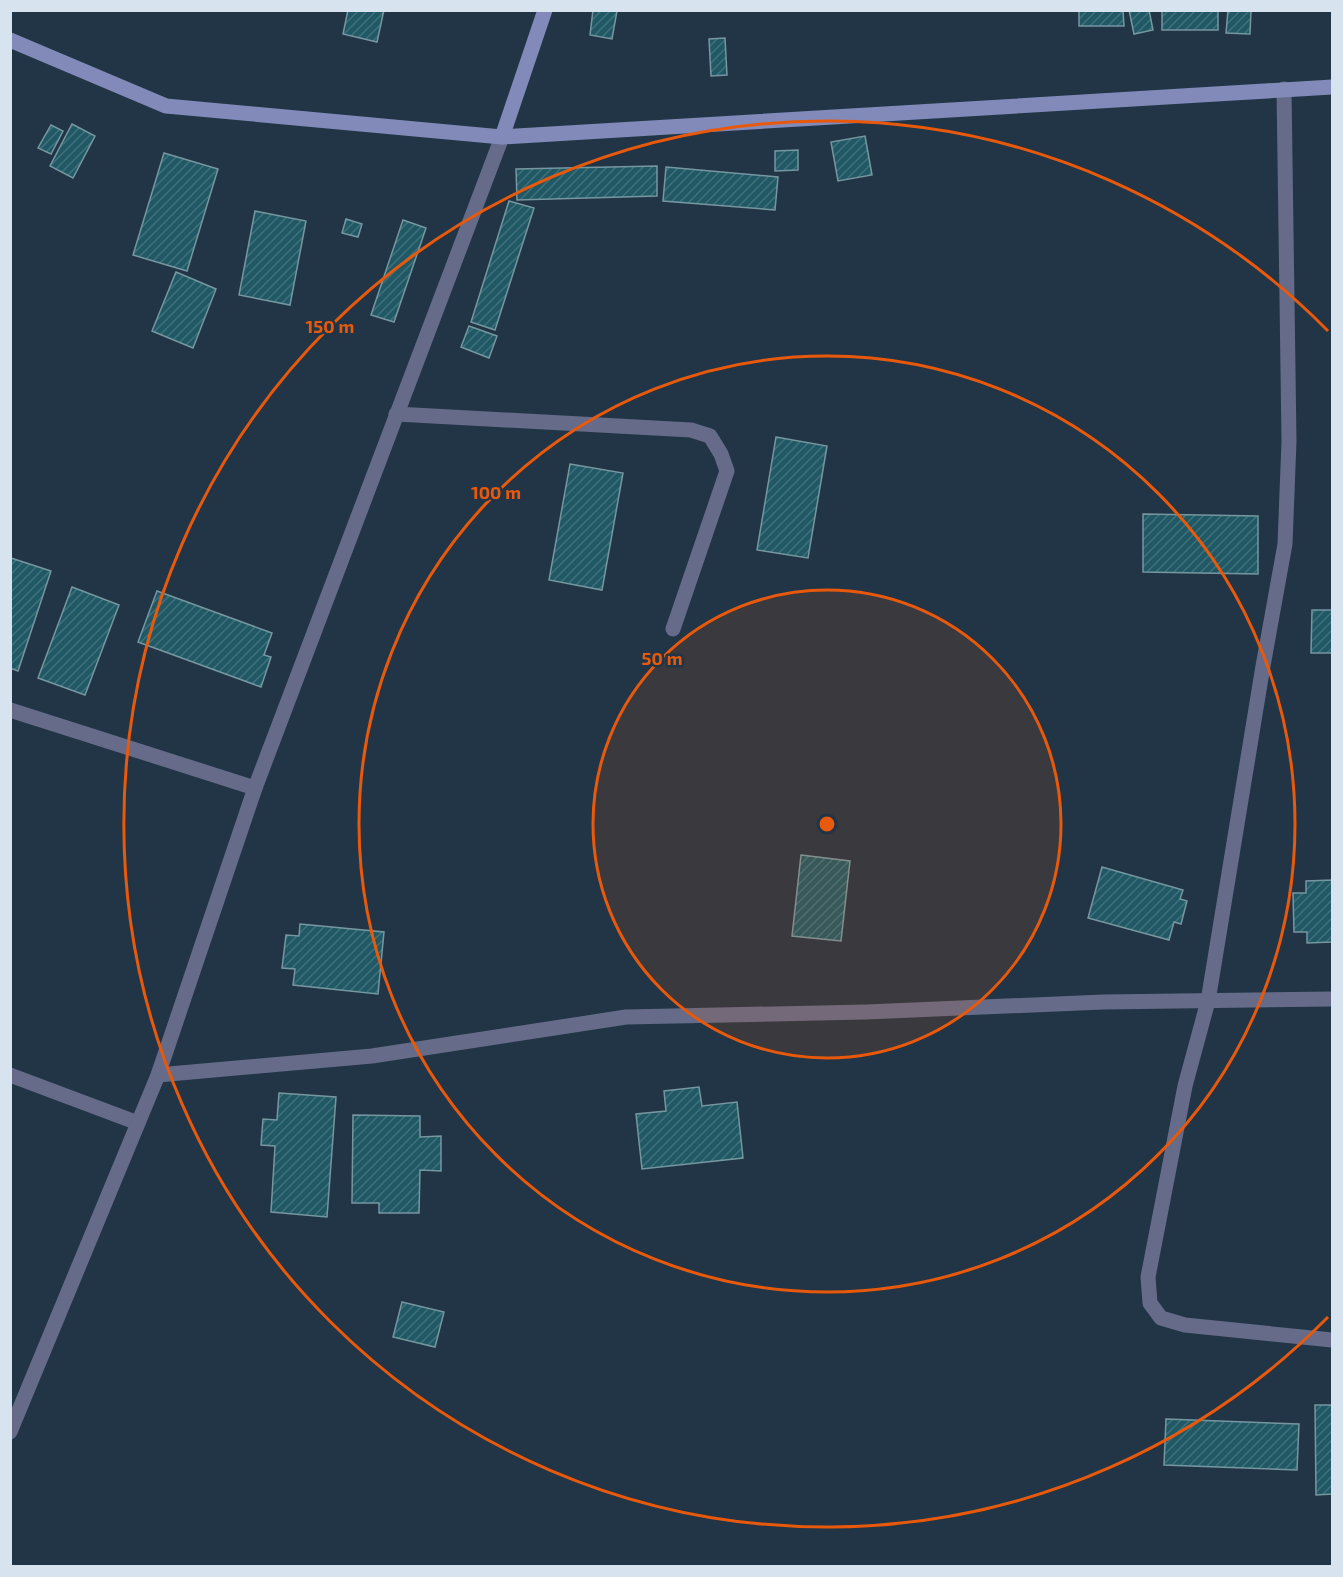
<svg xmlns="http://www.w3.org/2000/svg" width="1343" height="1577" viewBox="0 0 1343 1577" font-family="'Exo 2',sans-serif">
<defs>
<pattern id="building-hatch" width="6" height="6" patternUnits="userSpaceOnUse" patternTransform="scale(1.5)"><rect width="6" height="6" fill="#205965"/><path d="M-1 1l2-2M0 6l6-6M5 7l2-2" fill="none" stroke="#40717b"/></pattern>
</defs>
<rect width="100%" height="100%" fill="#213546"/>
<g fill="url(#building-hatch)" stroke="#7697a0" stroke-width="1.5">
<polygon points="348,10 384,10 377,42 343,34"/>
<polygon points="593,10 617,11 612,39 590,35"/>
<polygon points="1079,10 1123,10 1124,26 1079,26"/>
<polygon points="1129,10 1149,10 1153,30 1134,34"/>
<rect x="1162" y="10" width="56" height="20"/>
<polygon points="1228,10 1251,10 1250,34 1226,33"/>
<polygon points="725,38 727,75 711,76 709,39"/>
<polygon points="72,124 95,136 73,178 50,166"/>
<polygon points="51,125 63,131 51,154 38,148"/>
<polygon points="865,136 872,175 838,181 831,142"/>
<polygon points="798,150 798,170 775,171 775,151"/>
<polygon points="164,153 218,169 187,271 133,255"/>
<polygon points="657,166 657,196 517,200 516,169"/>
<polygon points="666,167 778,177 775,210 663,201"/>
<polygon points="509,201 534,208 495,330 471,322"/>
<polygon points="255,211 306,221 290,305 239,295"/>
<polygon points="346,219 362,224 358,237 342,233"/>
<polygon points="403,220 426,228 394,322 371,315"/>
<polygon points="176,272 216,289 193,348 152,331"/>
<polygon points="469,326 497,336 489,358 461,347"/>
<polygon points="776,437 827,446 808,558 757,550"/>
<polygon points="570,464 623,473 602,590 549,580"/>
<polygon points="1143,514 1258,516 1258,574 1143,572"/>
<polygon points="11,558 51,571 18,671 10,668"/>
<polygon points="72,587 119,605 85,695 38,678"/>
<polygon points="157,591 272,633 264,655 271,657 261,687 138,642"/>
<polygon points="1312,610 1332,610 1332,653 1311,653"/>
<polygon points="801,855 850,861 841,941 792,936"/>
<polygon points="1102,867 1183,890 1180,899 1187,901 1181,924 1174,922 1169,940 1088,918"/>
<polygon points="1332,880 1332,942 1307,943 1307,932 1294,932 1293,893 1306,893 1306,881"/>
<polygon points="300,924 384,932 378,994 293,985 295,969 282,968 286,935 299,936"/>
<polygon points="699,1087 702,1106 737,1102 743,1158 642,1169 636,1114 666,1111 664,1091"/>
<polygon points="279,1093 336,1097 327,1217 271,1212 275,1146 261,1145 263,1119 277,1120"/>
<polygon points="353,1115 420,1116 420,1137 441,1136 441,1171 420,1170 419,1213 379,1213 379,1203 352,1203"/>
<polygon points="402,1302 444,1312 435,1347 393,1337"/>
<polygon points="1315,1405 1332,1405 1332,1494 1316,1495"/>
<polygon points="1166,1419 1299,1424 1297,1470 1164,1465"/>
</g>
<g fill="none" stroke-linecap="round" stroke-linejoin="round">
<g stroke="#656b88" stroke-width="15">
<polyline points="1284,89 1289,441 1285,544 1263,666 1208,1001 1185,1086 1148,1277 1150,1303 1161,1318 1185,1325 1332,1340"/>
<polyline points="396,414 691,430 710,436 721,454 727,471 673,629"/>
<polyline points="10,710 255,788"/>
<polyline points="10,1075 138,1123"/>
<polyline points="158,1075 372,1056 626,1017 866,1012 1103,1002 1332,999"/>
<polyline points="10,1432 158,1075 255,788 502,137"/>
</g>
<g stroke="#818ab8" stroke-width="15">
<polyline points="10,40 166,106 502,137 1332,87"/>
<polyline points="502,137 545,10"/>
</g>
</g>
<circle cx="827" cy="824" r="234" fill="#e8590c" fill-opacity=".12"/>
<g fill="none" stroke="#e8590c" stroke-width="3">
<circle cx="827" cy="824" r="234"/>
<circle cx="827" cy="824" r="468"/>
<path d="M1328 1317A703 703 0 1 1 1328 331"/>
</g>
<circle cx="827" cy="824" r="9" fill="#e8590c" stroke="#213546" stroke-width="3"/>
<g font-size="18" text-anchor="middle" font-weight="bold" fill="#e8590c" stroke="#213546" stroke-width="5" stroke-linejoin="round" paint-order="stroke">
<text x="330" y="333">150 m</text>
<text x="496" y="499">100 m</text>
<text x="662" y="665">50 m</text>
</g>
<rect width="1343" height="1577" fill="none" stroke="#d7e3ee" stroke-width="24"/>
</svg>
